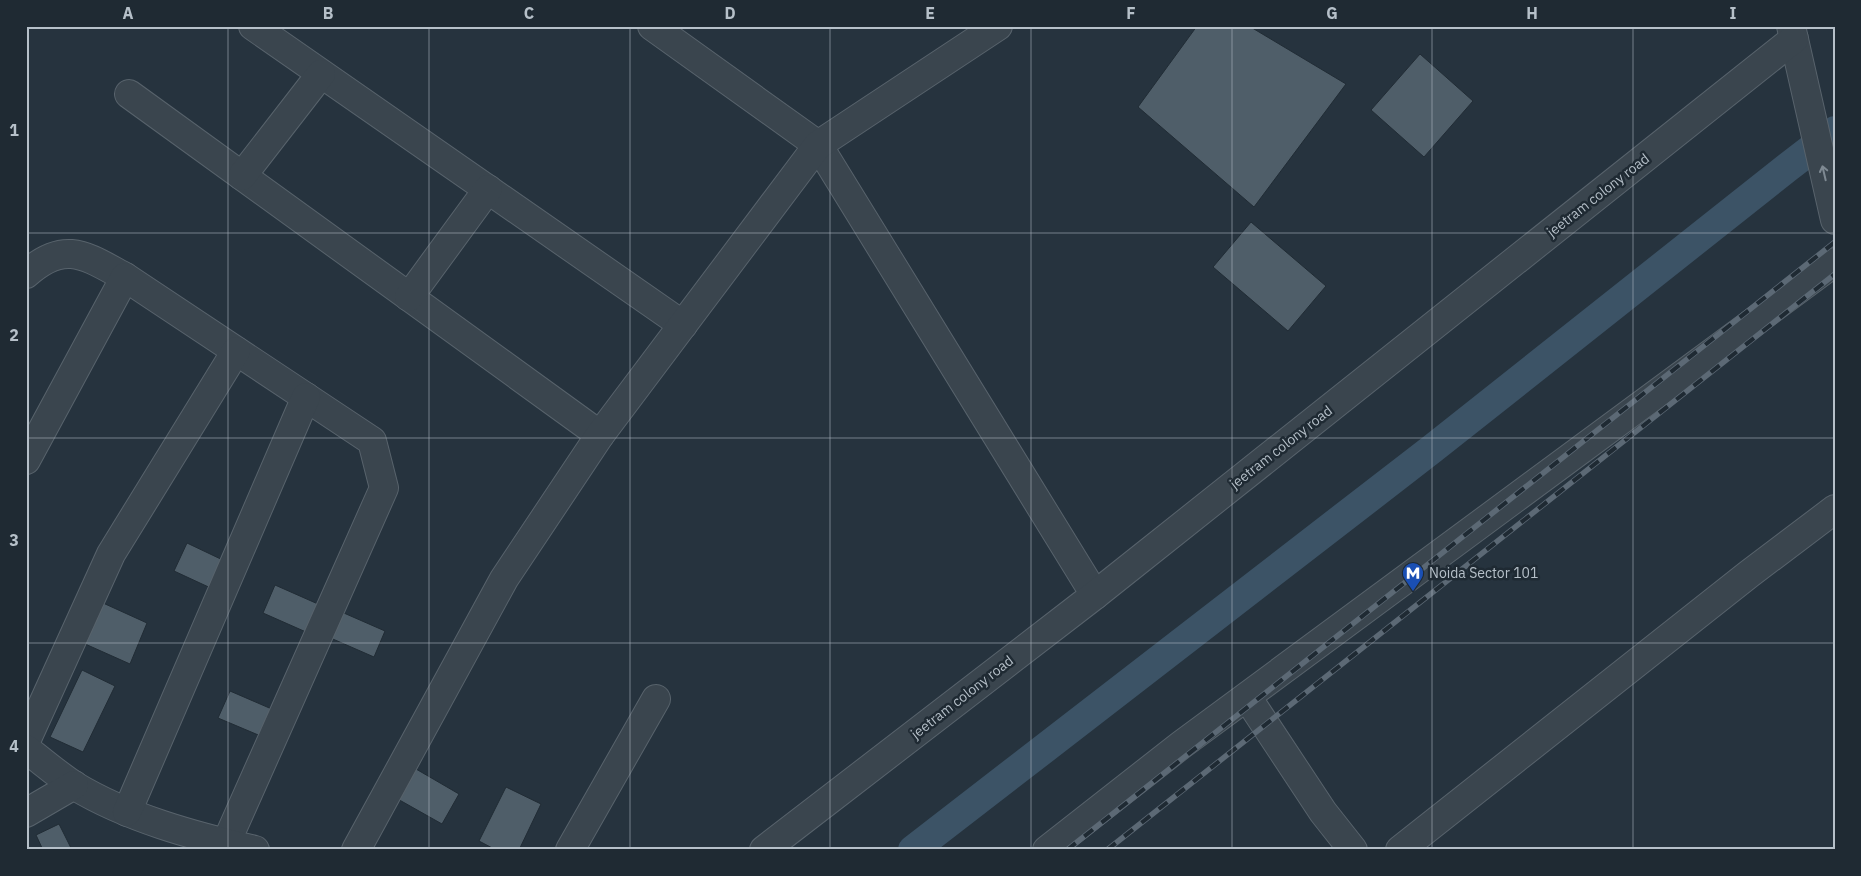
<svg xmlns="http://www.w3.org/2000/svg" width="1861" height="876" viewBox="0 0 1861 876" font-family="'IBM Plex Sans',sans-serif">
<rect width="100%" height="100%" fill="#26333e"/>
<g fill="none" stroke-linecap="round" stroke-linejoin="round">
<polyline stroke="#3c5366" stroke-width="30" points="913,850 1432,449 1788,167 1835,131"/>
</g>
<g fill="#4f5e69" stroke="#212c35">
<polygon points="1197,26 1249,26 1346,84 1254,207 1138,107"/>
<polygon points="1420,54 1473,101 1424,157 1371,110"/>
<polygon points="1251,222 1326,286 1288,331 1213,267"/>
<polygon points="187,543 227,562 215,590 174,571"/>
<polygon points="275,585 318,604 306,632 263,613"/>
<polygon points="92,598 147,623 130,664 74,639"/>
<polygon points="337,610 385,631 374,657 326,636"/>
<polygon points="82,670 115,686 83,752 50,737"/>
<polygon points="230,691 274,710 263,737 218,718"/>
<polygon points="404,762 459,794 442,824 387,793"/>
<polygon points="506,787 541,804 519,850 496,850 479,841"/>
<polygon points="59,824 72,850 43,850 36,835"/>
</g>
<g fill="none" stroke-linecap="round" stroke-linejoin="round">
<g stroke="#58636c" stroke-width="30">
<g id="minor">
<polyline points="253,26 683,325"/>
<polyline points="652,26 818,145 1095,595"/>
<polyline points="1791,26 1835,220"/>
<polyline points="129,94 600,435"/>
<polyline points="242,176 321,74"/>
<path d="M26,274c39,-35 60,-18 99,3"/>
<polyline points="409,297 488,189"/>
<polyline points="26,460 125,277 372,441 384,488 226,843"/>
<polyline points="1247,697 1323,812 1353,850"/>
<polyline points="26,741 111,554 236,351"/>
<path d="M26,749c16,12 32,26 49,37 53,32 119,50 180,64"/>
<polyline points="127,812 306,397"/>
<polyline points="26,813 74,785"/>
<polyline points="356,850 504,579 600,435 818,145 998,26"/>
<polyline points="570,850 656,699"/>
<polyline points="764,850 1095,595 1794,39"/>
<polyline points="1047,850 1181,745 1835,262"/>
<polyline points="1400,850 1749,574 1835,509"/>
</g>
</g>
<use href="#minor" stroke="#3a454e" stroke-width="28"/>
<g stroke="#5c6975" stroke-width="5.5">
<g id="rail">
<polyline points="1067,850 1835,242"/>
<polyline points="1107,850 1835,274"/>
</g>
</g>
<use href="#rail" stroke="#1f2a33" stroke-width="4" stroke-dasharray="11" stroke-linecap="butt"/>
</g>
<defs><path id="oneway-shaft" d="M-6 0H5M1.5-3L5.5 0L1.5 3" fill="none" stroke-width="1.6" stroke-linecap="round" stroke-linejoin="round" transform="scale(1.25)"/></defs>
<use stroke="#7e8992" href="#oneway-shaft" transform="translate(1824 173) rotate(-103)"/>
<path fill="none" stroke="#b6c0c9" stroke-width="1" stroke-opacity="0.55" d="M228,26v824M429,26v824M630,26v824M830,26v824M1031,26v824M1232,26v824M1432,26v824M1633,26v824M26,233h1809M26,438h1809M26,643h1809"/>
<defs>
<g id="metro-pin" transform="scale(1.125)"><path d="M0 17L-7.5 6A9.5 9.5 0 1 1 7.5 6Z" fill="#1a4fb4" stroke="#1f2a33"/><path d="M-5.5 5V-5H-3L0 0L3-5H5.5V5H3V-.5L0 4L-3-.5V5Z" fill="#fff"/></g>
</defs>
<g fill-rule="evenodd">
<use href="#metro-pin" x="1413" y="573"/>
</g>
<g text-anchor="middle" dominant-baseline="central" stroke-width="5" stroke-linejoin="round" paint-order="stroke">
<g font-size="14" fill="#b6c0c9" stroke="#1f2a33">
<text transform="translate(1598 195) rotate(-38)">jeetram colony road</text>
<text transform="translate(1281 447) rotate(-38)">jeetram colony road</text>
<text transform="translate(962 697) rotate(-38)">jeetram colony road</text>
</g>
<g font-size="14" fill="#b6c0c9" stroke="#1f2a33" text-anchor="start">
<text x="1429" y="573">Noida Sector 101</text>
</g>
</g>
<rect width="1861" height="876" fill="none" stroke="#1f2a33" stroke-width="55"/>
<rect x="28" y="28" width="1806" height="820" fill="none" stroke="#b6c0c9" stroke-width="2"/>
<g font-size="16" text-anchor="middle" font-weight="bold" fill="#b6c0c9">
<text x="128" y="19">A</text>
<text x="328" y="19">B</text>
<text x="529" y="19">C</text>
<text x="730" y="19">D</text>
<text x="930" y="19">E</text>
<text x="1131" y="19">F</text>
<text x="1332" y="19">G</text>
<text x="1532" y="19">H</text>
<text x="1733" y="19">I</text>
<text x="14" y="136">1</text>
<text x="14" y="341">2</text>
<text x="14" y="546">3</text>
<text x="14" y="752">4</text>
</g>
</svg>
